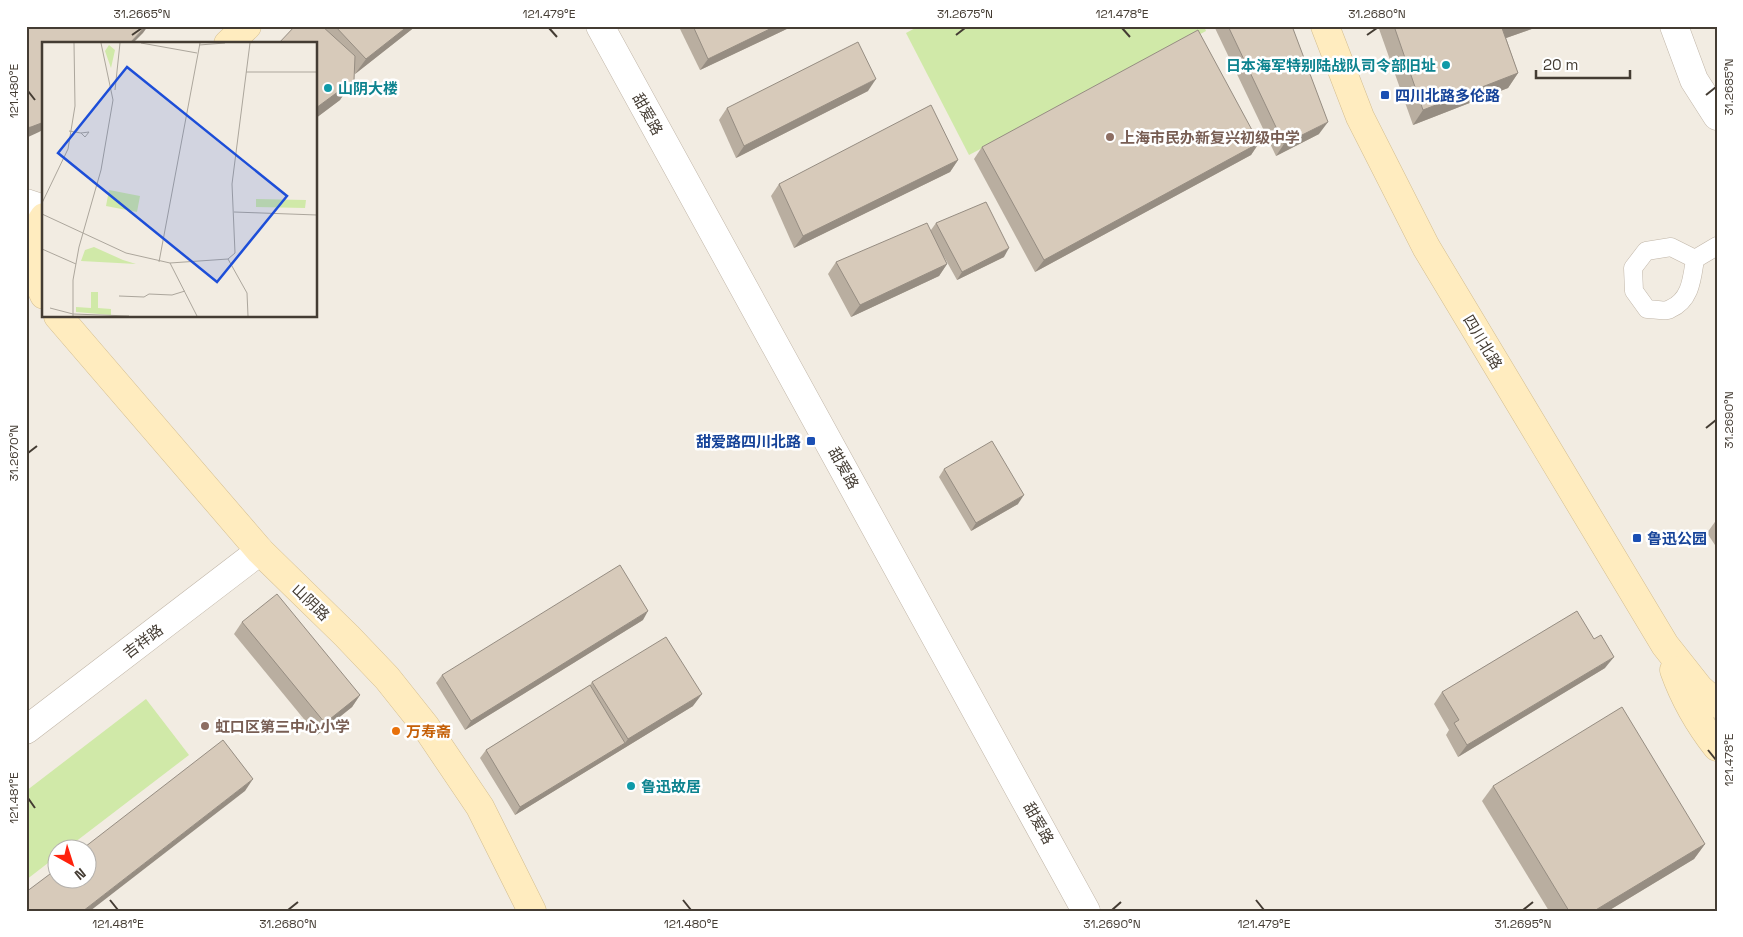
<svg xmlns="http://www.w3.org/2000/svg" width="1743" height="937" viewBox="0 0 1743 937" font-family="'Space Grotesk','Noto Sans SC',sans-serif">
<rect width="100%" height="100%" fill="#f2ece2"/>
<g fill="#d0e9a8">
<polygon points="919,26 1204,26 1206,31 969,155 906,33"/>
<polygon points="146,699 189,755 66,849 58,850 57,856 26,880 26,791"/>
</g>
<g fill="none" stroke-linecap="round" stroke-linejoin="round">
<g stroke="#c1b6a8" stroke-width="19">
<g id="lane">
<path d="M1671,247l24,12c-3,19 -4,41 -25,50 -5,3 -16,0 -23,0l-13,-18 -1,-23 13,-17z"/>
<polyline points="1695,259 1717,246"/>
</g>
</g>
<g stroke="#c1b6a8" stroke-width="29">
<g id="street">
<polyline points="600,26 1086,911"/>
<polyline points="1674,26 1694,80 1717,116"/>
<polyline points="26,203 44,209"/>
<polyline points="26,730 260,551"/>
</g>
</g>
<g stroke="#d4be90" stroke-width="29">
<g id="secondary">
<polyline points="1325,26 1360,117 1426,247 1665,645 1699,688 1717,704"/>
<polyline points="228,44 247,26"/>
<path d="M44,217c-16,22 -12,55 0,78"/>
<polyline points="58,316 260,551 347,636 387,678 426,727 480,807 532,911"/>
<path d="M1674,670c10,28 24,53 43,77"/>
</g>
</g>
<use href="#lane" stroke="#fff" stroke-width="18"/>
<use href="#street" stroke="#fff" stroke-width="28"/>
<use href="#secondary" stroke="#ffecbf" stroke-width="28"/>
</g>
<g fill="#b9aea0">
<polygon points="295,26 416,26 355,74 354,72 340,100 316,118 316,44"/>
<polygon points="682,26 793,26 700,70 680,29"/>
<polygon points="1214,26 1292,26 1319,134 1276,156"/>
<polygon points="1378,26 1540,26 1506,38 1518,73 1508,88 1413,125"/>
<polygon points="868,91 736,158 719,120 727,108"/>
<polygon points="1259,143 1251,155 1035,272 974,159 982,147"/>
<polygon points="958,160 950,172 794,248 771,196 779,184"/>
<polygon points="936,223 1004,257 957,280 943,255 947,264 939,276 851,317 828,274 836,262 931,230"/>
<polygon points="944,469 1018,504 971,531 939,477"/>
<polygon points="1717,519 1717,548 1707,533"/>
<polygon points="643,620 465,730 436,683 442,675"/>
<polygon points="242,622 360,695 352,707 317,735 234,634"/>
<polygon points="1605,668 1458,757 1446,735 1449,730 1434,704 1442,692"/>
<polygon points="592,682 693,706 515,815 480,758 486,750 590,685"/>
<polygon points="1493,786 1705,844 1694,859 1608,911 1549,911 1482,801"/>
</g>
<g fill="#968d82">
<polygon points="146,26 148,26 143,33 132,44 129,44"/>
<polygon points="408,26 416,26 355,74 366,59"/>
<polygon points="776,26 793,26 700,70 708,59"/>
<polygon points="1506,26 1540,26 1492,43 1502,28"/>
<polygon points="1518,73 1508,88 1413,125 1423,110"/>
<polygon points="876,79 868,91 736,158 744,146"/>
<polygon points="354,80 340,100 316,118 316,108"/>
<polygon points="44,122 44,129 39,132 26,138 26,128"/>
<polygon points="1328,122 1319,134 1276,156 1284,144"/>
<polygon points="1259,143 1251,155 1035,272 1044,260"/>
<polygon points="958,160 950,172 794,248 803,236"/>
<polygon points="1009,248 1004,257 957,280 962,272"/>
<polygon points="947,264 939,276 851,317 860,305"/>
<polygon points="1024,495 1018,504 971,531 976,523"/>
<polygon points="648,611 643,620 465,730 471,721"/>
<polygon points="1614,657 1605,668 1458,757 1467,745"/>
<polygon points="702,694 693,706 515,815 520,807 625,743 628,739"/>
<polygon points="360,695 352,707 317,735 325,723"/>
<polygon points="253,779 245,791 90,911 83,911"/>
<polygon points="1705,844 1694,859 1608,911 1594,911"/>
</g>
<g fill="#d7caba" stroke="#968d82">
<polygon points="26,26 146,26 129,44 44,44 44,122 31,127 26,128"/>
<polygon points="295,26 322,26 355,56 354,80 316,108 316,44 278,44"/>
<polygon points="335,26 408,26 366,59"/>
<polygon points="693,26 776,26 708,59"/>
<polygon points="1228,26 1292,26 1328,122 1284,144"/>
<polygon points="1394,26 1506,26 1502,28 1518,73 1423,110"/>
<polygon points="1198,30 1259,143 1044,260 982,147"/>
<polygon points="858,42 876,79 744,146 727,108"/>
<polygon points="931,105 958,160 803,236 779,184"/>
<polygon points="986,202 1009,248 962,272 936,223"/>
<polygon points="927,223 947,264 860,305 836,262"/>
<polygon points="992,441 1024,495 976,523 944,469"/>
<polygon points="620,565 648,611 471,721 442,675"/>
<polygon points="277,594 360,695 325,723 242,622"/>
<polygon points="1577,611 1594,639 1601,635 1614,657 1467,745 1454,723 1459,720 1442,692"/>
<polygon points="666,637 702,694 628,739 592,682"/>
<polygon points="590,685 625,743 520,807 486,750"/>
<polygon points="1622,707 1705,844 1594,911 1569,911 1493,786"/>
<polygon points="223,740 253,779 83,911 26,911 26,892 58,868 58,880 88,880 88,850 81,850"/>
</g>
<path fill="none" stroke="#443c33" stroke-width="2" d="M549,28l8,9M1122,28l8,9M132,35l10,-7M956,35l9,-7M1367,35l10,-7M28,91l7,9M1706,95l10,-8M1706,428l10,-8M28,453l9,-7M1708,750l8,10M28,798l7,10M110,900l8,10M683,900l8,10M1256,900l8,10M288,910l10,-8M1112,910l9,-8M1523,910l10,-8"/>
<g fill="#0f9aa8" stroke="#fff" stroke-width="2">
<circle cx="1446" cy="65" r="5"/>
<circle cx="328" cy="88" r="5"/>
<circle cx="631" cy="786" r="5"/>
</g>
<g fill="#1a4fb4" stroke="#fff" stroke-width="2">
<rect x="1380" y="90" width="10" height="10" rx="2.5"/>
<rect x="806" y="436" width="10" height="10" rx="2.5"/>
<rect x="1632" y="533" width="10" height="10" rx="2.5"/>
</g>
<g fill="#8d6e63" stroke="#fff" stroke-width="2">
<circle cx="1110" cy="137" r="5"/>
<circle cx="205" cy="726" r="5"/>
</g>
<circle fill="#e8710a" stroke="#fff" stroke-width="2" cx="396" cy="731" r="5"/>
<g text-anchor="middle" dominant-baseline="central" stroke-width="5" stroke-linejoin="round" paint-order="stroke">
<g font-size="15" font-weight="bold" fill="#0d838f" stroke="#fff" text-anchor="start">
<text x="1436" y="65" text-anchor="end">日本海军特别陆战队司令部旧址</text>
<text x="338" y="88">山阴大楼</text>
<text x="641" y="786">鲁迅故居</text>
</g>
<g font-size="15" font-weight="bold" fill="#164399" stroke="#fff" text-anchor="start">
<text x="1395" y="95">四川北路多伦路</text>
<text x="801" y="441" text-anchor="end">甜爱路四川北路</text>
<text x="1647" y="538">鲁迅公园</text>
</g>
<g font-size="15" fill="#443c33" stroke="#fff">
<text transform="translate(648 114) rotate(61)">甜爱路</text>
<text transform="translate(1483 342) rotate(59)">四川北路</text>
<text transform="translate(844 468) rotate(61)">甜爱路</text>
<text transform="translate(311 602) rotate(44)">山阴路</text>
<text transform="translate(143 641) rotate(-37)">吉祥路</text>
<text transform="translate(1039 823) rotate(61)">甜爱路</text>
</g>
<g font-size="15" font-weight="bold" fill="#785e54" stroke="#fff" text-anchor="start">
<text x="1120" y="137">上海市民办新复兴初级中学</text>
<text x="215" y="726">虹口区第三中心小学</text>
</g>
<g font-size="15" font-weight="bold" fill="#c56008" stroke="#fff" text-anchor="start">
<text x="406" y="731">万寿斋</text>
</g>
</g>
<g transform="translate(42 42)">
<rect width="275" height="275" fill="#f2ece2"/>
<path d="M67,3l6,5 -4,18 -6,-17zM67,148l31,6 -3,16 -31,-6zM214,157l50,1 -1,8 -49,-1zM52,205l29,13 13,4 -55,-3 4,-11zM49,250h7v16l13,1v6l-35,-3v-5l15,1z" fill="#d0e9a8"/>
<path fill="none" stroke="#aca69c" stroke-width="1" d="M99,1l56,10M157,3l26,-2M204,30h71M73,48l5,-47M27,89l12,2 4,4 4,-5 -8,1M0,161l26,-54 7,-43 -1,-63M192,170l83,3M0,172l84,39 44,10 27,53M37,205l22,-77 12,-70 -12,-57M0,207l34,15M186,217l19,34 1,23M117,220l41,-219M128,221l58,-4 7,-6 -3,-69 18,-141M77,254l25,1 5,-3 23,1 13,-4M8,266l23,6 56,2M31,274v-36l6,-33"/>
<path fill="#1d4ed8" fill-opacity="0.15" stroke="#1d4ed8" stroke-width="2.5" d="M85,25l160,129 -70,86 -159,-129z"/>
<rect width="275" height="275" fill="none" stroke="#443c33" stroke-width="2.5"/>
</g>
<rect width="1743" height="937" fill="none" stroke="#ffffff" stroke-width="55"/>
<g transform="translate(72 864) rotate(141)"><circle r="24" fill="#ffffff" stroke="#b4b1ad"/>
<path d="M0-4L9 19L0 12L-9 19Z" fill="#ff220c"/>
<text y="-8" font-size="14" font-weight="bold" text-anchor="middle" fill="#443c33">N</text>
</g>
<path d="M1536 70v8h94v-8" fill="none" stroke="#443c33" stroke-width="2.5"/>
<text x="1543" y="70" font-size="15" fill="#443c33" stroke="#ffffff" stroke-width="4" paint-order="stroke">20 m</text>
<rect x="28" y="28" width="1688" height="882" fill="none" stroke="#443c33" stroke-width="2"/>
<g font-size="12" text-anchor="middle" fill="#443c33">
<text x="142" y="18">31.2665°N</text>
<text x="549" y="18">121.479°E</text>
<text x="965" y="18">31.2675°N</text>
<text x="1122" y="18">121.478°E</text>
<text x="1377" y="18">31.2680°N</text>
<text transform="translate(1729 87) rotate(-90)" y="4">31.2685°N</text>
<text transform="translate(14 91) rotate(-90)" y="4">121.480°E</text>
<text transform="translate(1729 420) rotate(-90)" y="4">31.2690°N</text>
<text transform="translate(14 453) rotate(-90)" y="4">31.2670°N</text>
<text transform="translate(1729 760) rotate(-90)" y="4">121.478°E</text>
<text transform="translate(14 798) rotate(-90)" y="4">121.481°E</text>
<text x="118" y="928">121.481°E</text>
<text x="288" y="928">31.2680°N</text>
<text x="691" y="928">121.480°E</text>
<text x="1112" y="928">31.2690°N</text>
<text x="1264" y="928">121.479°E</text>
<text x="1523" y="928">31.2695°N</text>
</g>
</svg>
